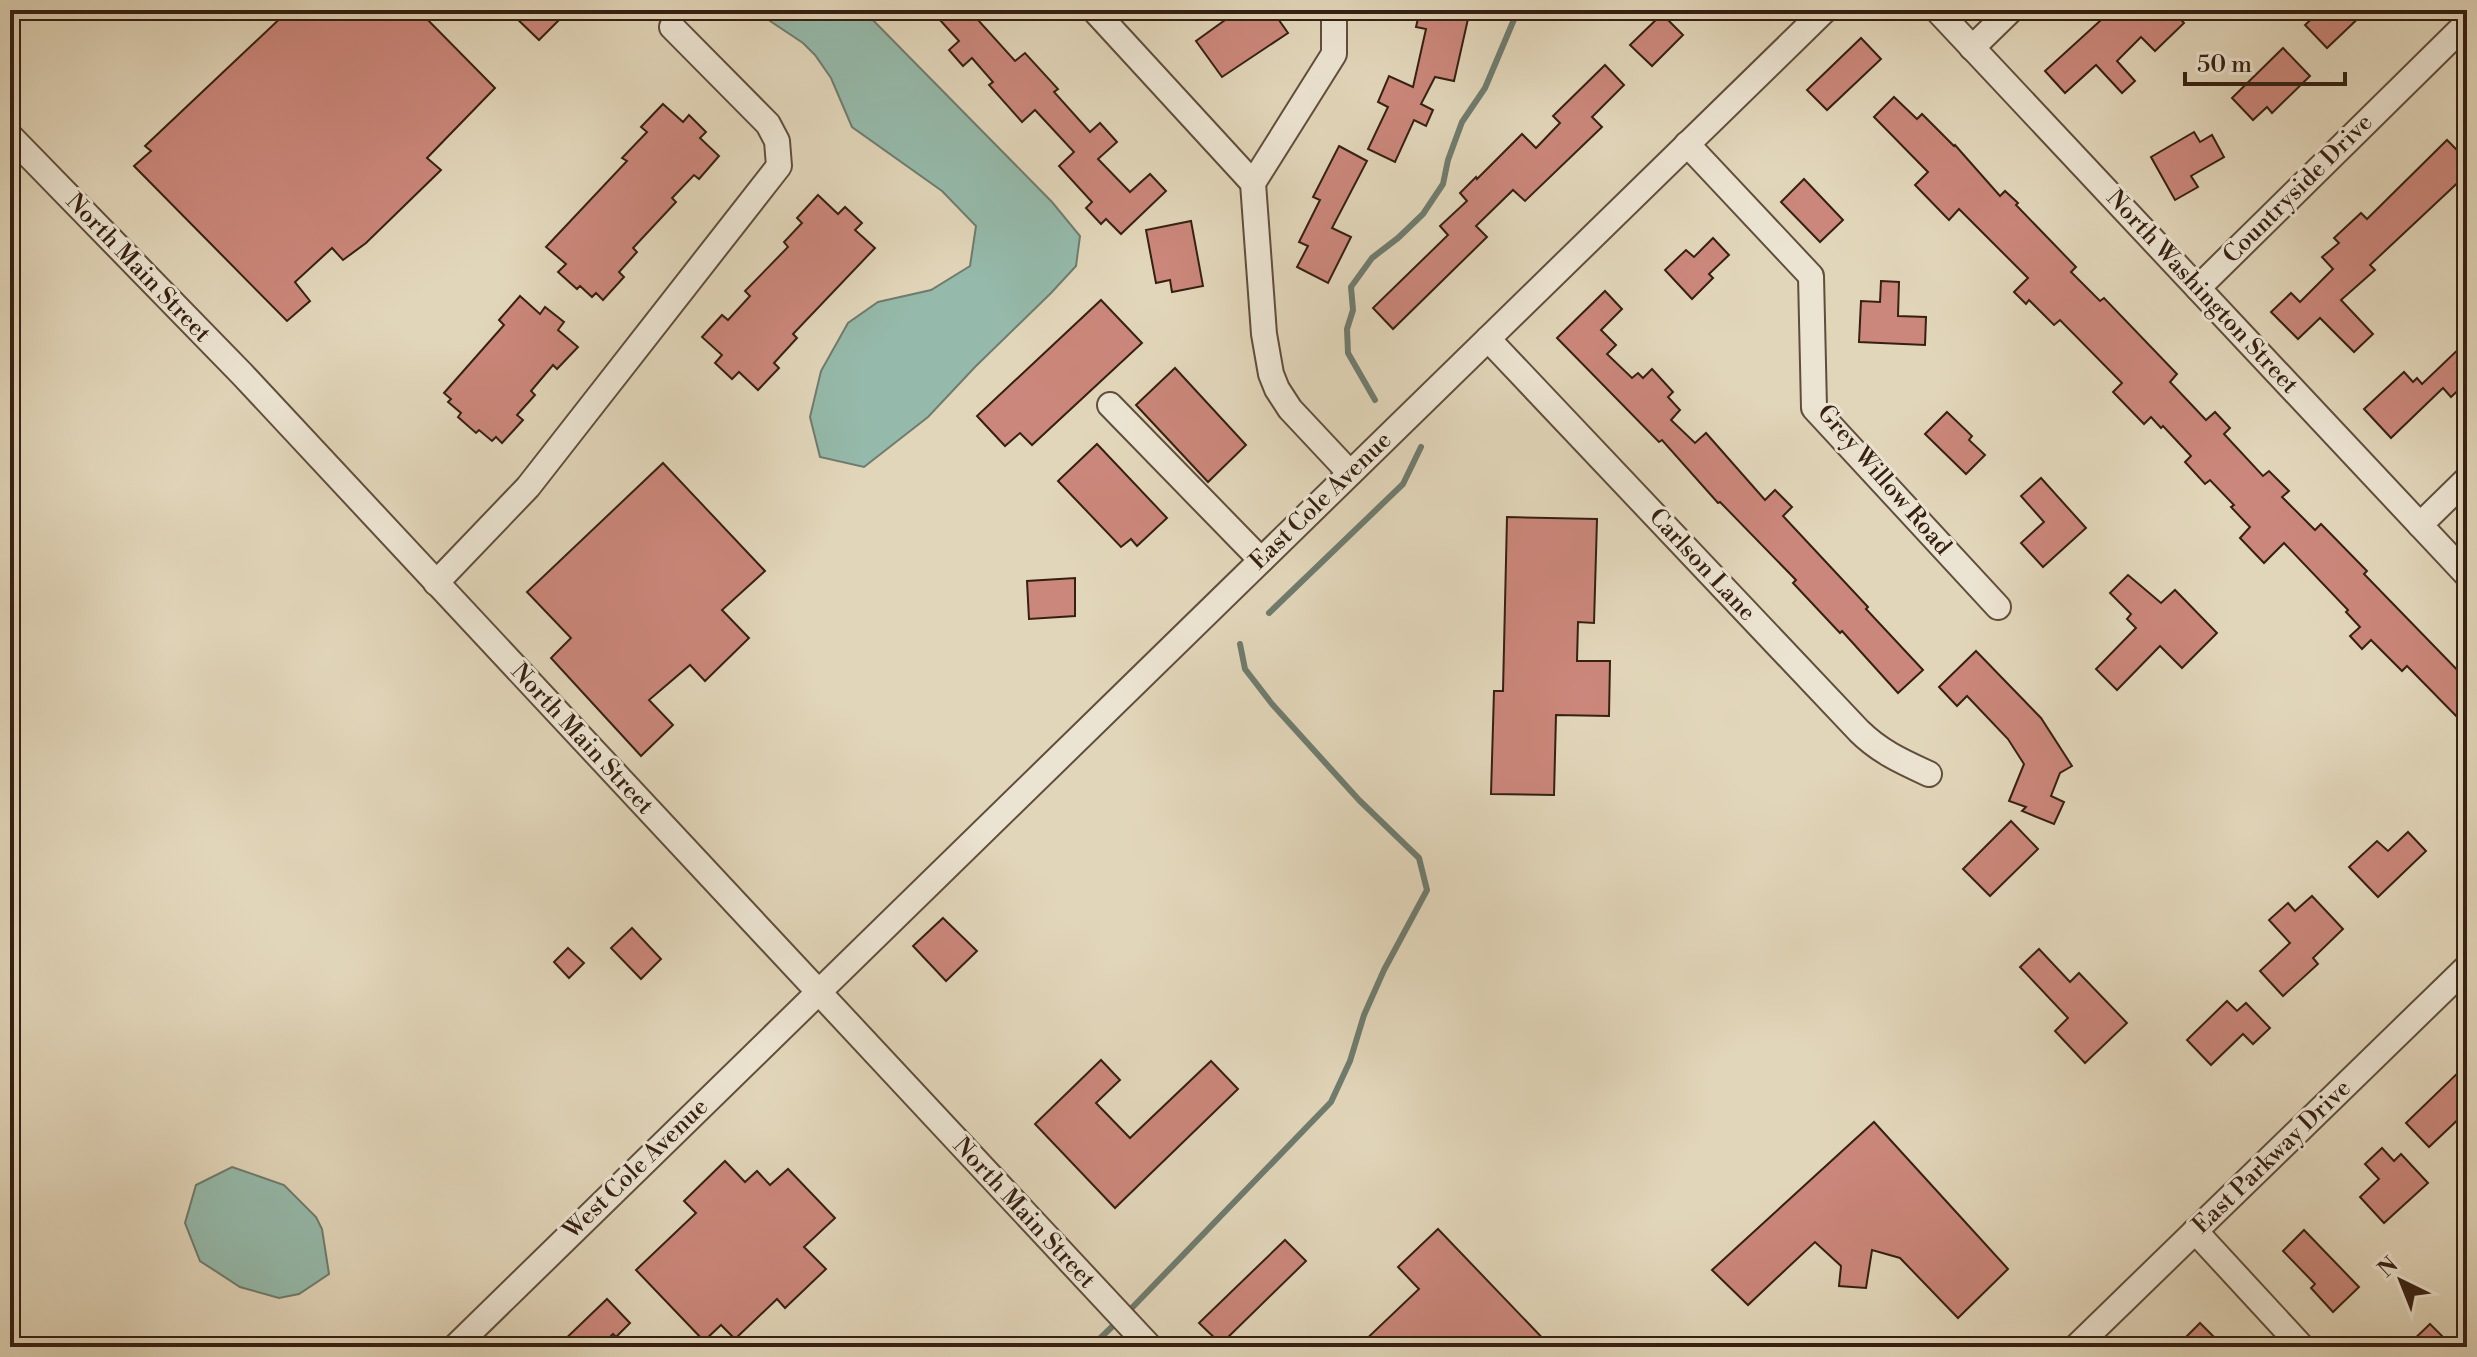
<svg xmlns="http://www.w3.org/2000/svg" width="2477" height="1357" viewBox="0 0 2477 1357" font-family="'Libre Bodoni',serif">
<rect width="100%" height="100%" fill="#e2d6ba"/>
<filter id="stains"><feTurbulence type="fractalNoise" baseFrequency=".0025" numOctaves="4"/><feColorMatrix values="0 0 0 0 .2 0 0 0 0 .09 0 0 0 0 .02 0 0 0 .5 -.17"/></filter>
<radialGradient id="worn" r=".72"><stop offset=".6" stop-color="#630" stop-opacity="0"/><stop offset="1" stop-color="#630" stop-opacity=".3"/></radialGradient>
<g fill="#95baab" stroke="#6f7c6e" stroke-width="2">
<polygon points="766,10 863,10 1052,202 1080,236 1076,266 1051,293 975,367 928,417 864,467 820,457 810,417 821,371 848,323 878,302 931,290 970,266 976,226 942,191 852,127 831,78 815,55 803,43 767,19"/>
<polygon points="232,1167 284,1185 316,1217 322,1229 329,1274 299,1294 279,1298 240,1287 200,1261 185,1223 196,1185"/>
</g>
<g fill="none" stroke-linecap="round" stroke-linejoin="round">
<g stroke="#6f7c6e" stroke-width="6">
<polyline points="1375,400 1348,353 1347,329 1353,310 1351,287 1372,258 1398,238 1423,214 1443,184 1448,160 1462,122 1485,88 1518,10"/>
<polyline points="1269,613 1403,484 1421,447"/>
<polyline points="1126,1314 1331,1102 1350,1061 1364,1015 1384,970 1427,890 1419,858 1359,800 1272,704 1245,669 1240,644"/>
<polyline points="1091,1347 1118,1321"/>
</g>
</g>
<g fill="#cb877b" stroke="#352012" stroke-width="2">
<polygon points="289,10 418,10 495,88 427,158 441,170 366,243 343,260 332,248 295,282 310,301 287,321 134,166 151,151 145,146"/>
<polygon points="508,10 569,10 539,40"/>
<polygon points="952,10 969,10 1015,61 1025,53 1058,89 1054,92 1090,132 1100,123 1117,142 1098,159 1130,192 1150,174 1166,191 1121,234 1106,219 1101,224 1086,208 1092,202 1059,166 1074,152 1035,110 1022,122 989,85 993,82 972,58 963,66 949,50 959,41 940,20"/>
<polygon points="1239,10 1262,10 1267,17 1274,13 1288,33 1222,77 1196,41"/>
<polygon points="1420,10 1470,10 1454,81 1435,77 1421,104 1433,110 1426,126 1414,120 1395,162 1368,149 1388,107 1378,102 1389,76 1413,87 1426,29 1416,27"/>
<polygon points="2112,10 2172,10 2184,23 2155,51 2141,37 2117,61 2135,81 2122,93 2096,65 2065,93 2045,71"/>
<polygon points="2321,10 2367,10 2327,48 2305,25"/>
<polygon points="1662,14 1683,35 1652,66 1630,45"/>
<polygon points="1861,38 1881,59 1827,110 1807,90"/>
<polygon points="2283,48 2310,76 2272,113 2267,107 2253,120 2232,98"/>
<polygon points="1605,65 1624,85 1592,117 1602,127 1525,201 1513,190 1476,226 1487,237 1393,329 1373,308 1448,235 1440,226 1467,201 1460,193 1476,177 1477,179 1522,134 1536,148 1560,123 1553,116"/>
<polygon points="1894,97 1917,119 1922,114 1954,146 1955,145 2000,196 2005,191 2018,203 2016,205 2076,267 2071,272 2100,301 2104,298 2177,374 2170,382 2206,420 2215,412 2230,428 2224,434 2263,476 2269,471 2289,491 2282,497 2315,530 2321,524 2367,571 2364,574 2467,680 2467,727 2407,666 2402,671 2371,640 2362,649 2350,636 2360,627 2346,612 2348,610 2284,543 2264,563 2240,538 2250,527 2231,507 2234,505 2210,480 2205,484 2185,462 2191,456 2163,426 2161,428 2151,417 2144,424 2113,392 2122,383 2060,320 2054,325 2029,300 2026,304 2014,292 2028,278 1959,209 1949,220 1915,185 1928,172 1874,117"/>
<polygon points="663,104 683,122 689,115 706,132 700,138 719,156 699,179 694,175 672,198 676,202 633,248 637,252 619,272 624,277 603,300 596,293 592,297 580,286 577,289 558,272 566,264 546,247 627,161 622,158 647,132 641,127"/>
<polygon points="2194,132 2200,142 2212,135 2224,157 2191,176 2198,187 2175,200 2151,157"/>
<polygon points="2467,139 2467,174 2370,265 2375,270 2341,300 2373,334 2354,352 2320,318 2298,339 2271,312 2291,293 2300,302 2333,269 2322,257 2339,243 2334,238 2361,213 2367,219 2447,140 2456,149"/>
<polygon points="1339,146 1367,161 1332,228 1351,237 1328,283 1297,267 1308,246 1299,242 1320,200 1313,197"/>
<polygon points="1804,179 1843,220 1820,242 1781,202"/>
<polygon points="818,195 838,214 845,207 862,223 855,230 875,248 793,334 797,338 774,363 779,368 758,390 739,372 732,379 715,363 722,355 702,337 722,315 728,320 750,296 745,291 788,247 784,242 802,223 797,218"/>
<polygon points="1191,221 1203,286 1172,292 1170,280 1156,283 1146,230"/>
<polygon points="1713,238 1729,255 1709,274 1713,278 1692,299 1665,270 1686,250 1694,257"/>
<polygon points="1881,281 1899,282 1898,316 1926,317 1925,345 1859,342 1861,301 1880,302"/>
<polygon points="1605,291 1622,309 1601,330 1616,345 1607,354 1632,378 1638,373 1643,378 1652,369 1673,392 1668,397 1680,410 1671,420 1695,443 1706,433 1765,500 1775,490 1792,507 1783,516 1868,607 1866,609 1923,670 1898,693 1842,631 1840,633 1793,583 1796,580 1720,502 1718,503 1662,440 1659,442 1557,338"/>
<polygon points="520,296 540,314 545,307 564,322 558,330 578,347 557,369 553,365 531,391 535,395 517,415 523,420 502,443 496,437 492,441 479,430 476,433 458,417 461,413 448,402 451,399 444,393 504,325 499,320"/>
<polygon points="1101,300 1142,343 1032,445 1020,433 1005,446 977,416"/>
<polygon points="2467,341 2467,382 2451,397 2443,388 2391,438 2364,409 2404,372 2413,382 2417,378 2422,384"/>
<polygon points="1175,368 1246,445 1208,482 1136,405"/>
<polygon points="1947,412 1972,436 1969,440 1985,455 1966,474 1925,434"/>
<polygon points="1097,444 1167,518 1137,546 1131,539 1121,547 1058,481"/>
<polygon points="663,463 765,571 722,610 749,638 705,681 690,665 649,700 673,725 641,756 551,658 571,638 527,592"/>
<polygon points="2041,478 2086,528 2043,567 2021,543 2044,522 2021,496"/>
<polygon points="1507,517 1597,519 1594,623 1578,622 1577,661 1610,661 1609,716 1556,715 1554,795 1491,794 1494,691 1503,691"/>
<polygon points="2128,575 2161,603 2175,590 2217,633 2182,668 2160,646 2117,690 2096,669 2136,628 2127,619 2131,614 2110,593"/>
<polygon points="1075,578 1075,616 1029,619 1027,581"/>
<polygon points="1976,651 2041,718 2072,766 2060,773 2051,796 2064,802 2054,824 2022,811 2026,807 2009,801 2024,764 2008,739 1967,696 1957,706 1939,687"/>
<polygon points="2011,821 2038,849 1990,896 1963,869"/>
<polygon points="2408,832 2426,851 2378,897 2349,867 2377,841 2388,851"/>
<polygon points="2312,896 2343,929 2313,958 2318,964 2283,996 2260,971 2290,943 2269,920 2288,903 2295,911"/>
<polygon points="943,918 977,951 946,981 913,946"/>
<polygon points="632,928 661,959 641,979 611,948"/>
<polygon points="568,948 584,963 569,978 554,962"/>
<polygon points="2039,949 2070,982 2079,973 2127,1023 2085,1063 2055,1031 2068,1018 2020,967"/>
<polygon points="2227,1001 2237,1011 2246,1003 2270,1028 2253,1044 2243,1034 2211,1065 2187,1040"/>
<polygon points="1101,1060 1120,1080 1096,1103 1130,1138 1211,1061 1238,1089 1115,1208 1035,1124"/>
<polygon points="2467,1064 2467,1111 2429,1147 2406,1123"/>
<polygon points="1874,1122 2008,1269 1958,1318 1900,1258 1872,1250 1866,1288 1839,1286 1841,1266 1815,1242 1748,1305 1712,1270"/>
<polygon points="2382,1148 2394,1161 2401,1154 2428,1183 2384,1223 2360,1197 2379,1179 2365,1164"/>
<polygon points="725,1161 745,1182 757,1171 770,1185 788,1169 835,1218 804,1247 826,1269 785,1308 777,1299 735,1339 721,1325 704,1341 636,1270 696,1213 684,1201"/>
<polygon points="1438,1229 1551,1347 1358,1347 1419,1289 1398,1267"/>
<polygon points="2304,1230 2359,1287 2333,1312 2311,1288 2315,1284 2283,1251"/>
<polygon points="1285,1240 1306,1261 1221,1344 1199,1323"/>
<polygon points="607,1299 630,1323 616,1337 613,1334 600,1347 557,1347"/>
<polygon points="2200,1323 2224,1347 2176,1347"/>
<polygon points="2430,1324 2453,1347 2406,1347"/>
</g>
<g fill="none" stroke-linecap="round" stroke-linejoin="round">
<g stroke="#604e3c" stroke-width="28">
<g id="minor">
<polyline points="1094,10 1253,183"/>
<polyline points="1334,10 1334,54 1253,183 1264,334 1271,374 1277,389 1290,409 1350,473"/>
<polyline points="1937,10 2467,575"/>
<polyline points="1972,48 2011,10"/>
<polyline points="10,136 242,374 1150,1347"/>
<polyline points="1687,144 1811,276 1814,408 1998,607"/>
<polyline points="2198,288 2467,23"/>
<path d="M1488,339l371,392c21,21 44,31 70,43"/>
<polyline points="1110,405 1261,560"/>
<polyline points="2420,525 2467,479"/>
<polyline points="436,583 528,487 779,166 777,141 768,124 672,27"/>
<polyline points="2195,1231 2302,1347"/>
<polyline points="455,1347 1825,10"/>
<polyline points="2076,1347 2467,967"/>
</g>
</g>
<use href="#minor" stroke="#ece4d2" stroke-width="24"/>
</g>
<g text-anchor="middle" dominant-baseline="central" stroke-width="6" stroke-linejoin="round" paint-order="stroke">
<g font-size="24" fill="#352012" stroke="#ece4d2">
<text transform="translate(2298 189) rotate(-45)">Countryside Drive</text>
<text transform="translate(138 268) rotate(46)">North Main Street</text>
<text transform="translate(2202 292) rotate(47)">North Washington Street</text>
<text transform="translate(1884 480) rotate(49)">Grey Willow Road</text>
<text transform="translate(1321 501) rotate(-44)">East Cole Avenue</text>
<text transform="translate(1702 565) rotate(47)">Carlson Lane</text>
<text transform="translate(582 739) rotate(47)">North Main Street</text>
<text transform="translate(2272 1157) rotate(-44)">East Parkway Drive</text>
<text transform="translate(636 1169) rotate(-44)">West Cole Avenue</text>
<text transform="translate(1024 1213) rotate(47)">North Main Street</text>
</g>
</g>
<rect width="2477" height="1357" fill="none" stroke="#e2d6ba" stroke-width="40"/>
<rect x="12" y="12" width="2453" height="1333" fill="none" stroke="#352012" stroke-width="4"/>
<rect x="20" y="20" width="2437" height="1317" fill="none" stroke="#352012" stroke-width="2"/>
<g transform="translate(2401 1281) rotate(317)" stroke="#ece4d2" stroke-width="6" paint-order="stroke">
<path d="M0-6L14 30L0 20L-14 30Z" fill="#352012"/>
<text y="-12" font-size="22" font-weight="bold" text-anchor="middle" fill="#352012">N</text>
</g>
<path d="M2185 72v12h160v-12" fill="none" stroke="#352012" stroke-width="4"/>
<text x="2197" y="72" font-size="24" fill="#352012" stroke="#ece4d2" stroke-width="6" paint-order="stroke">50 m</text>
<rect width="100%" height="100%" filter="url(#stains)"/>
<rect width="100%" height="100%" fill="url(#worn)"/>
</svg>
